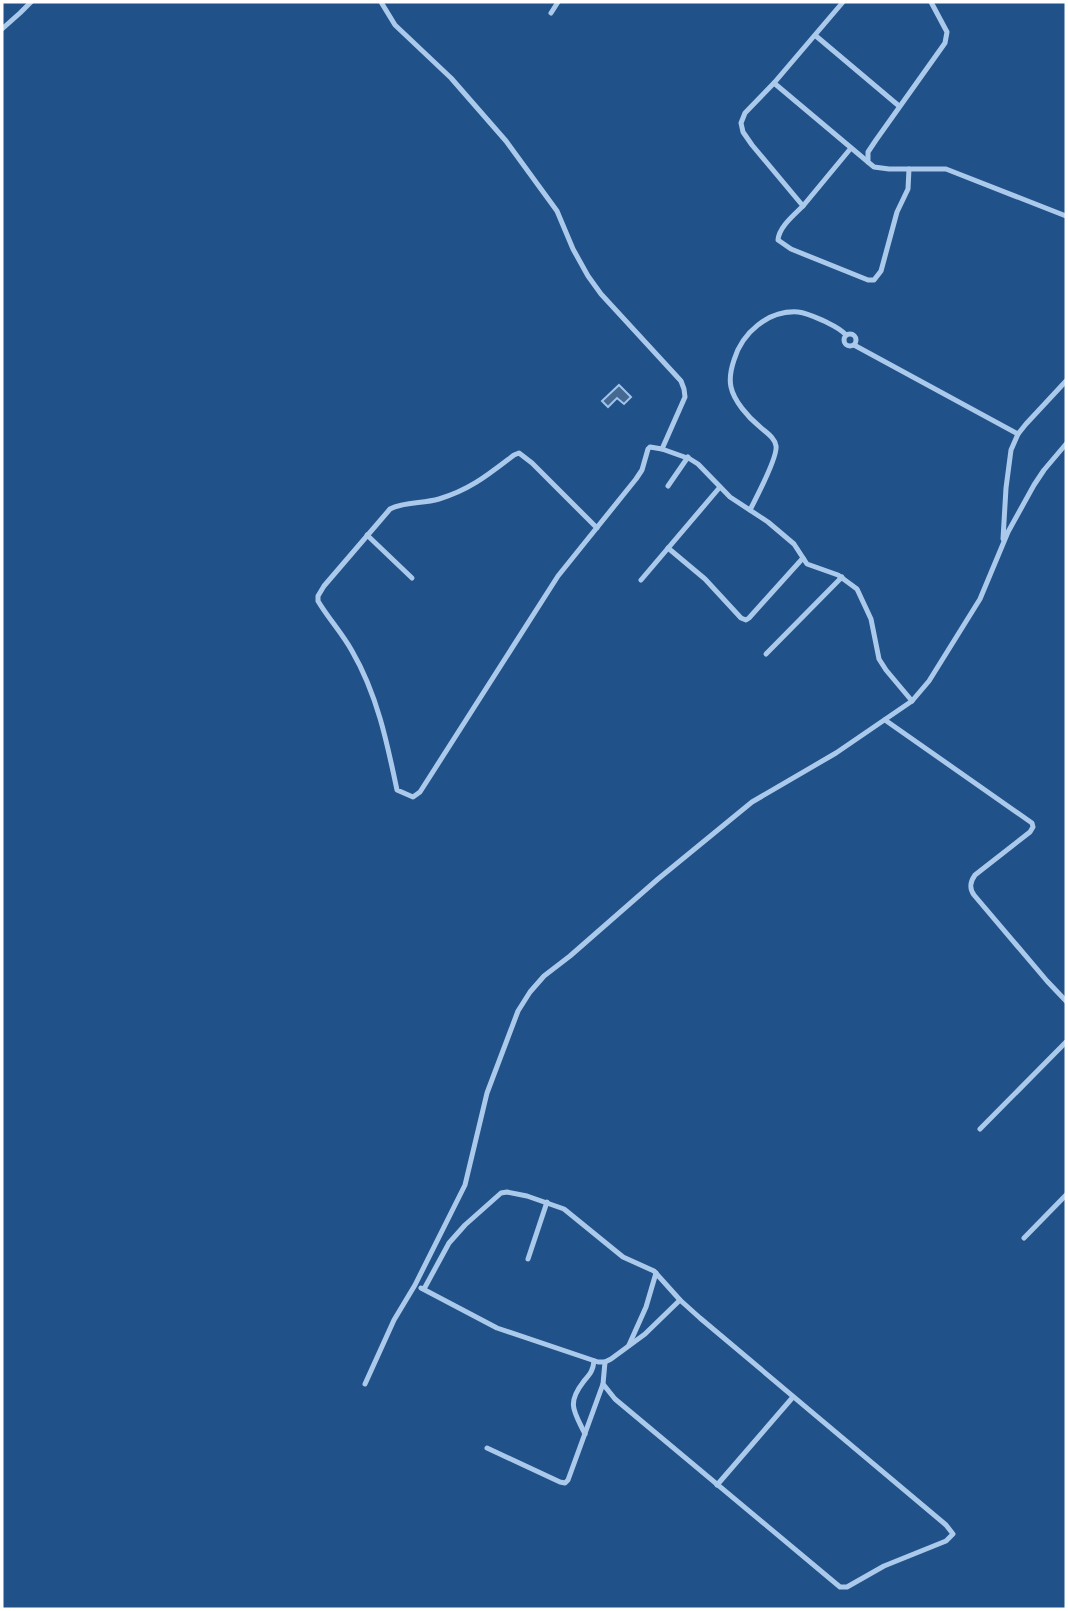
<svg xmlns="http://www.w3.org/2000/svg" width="1068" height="1611" viewBox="0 0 1068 1611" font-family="'Noto Sans',sans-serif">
<rect width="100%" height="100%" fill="#205188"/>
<polygon fill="#466991" stroke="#9fc5ec" stroke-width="2" points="619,385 631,397 624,404 617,398 608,407 602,401"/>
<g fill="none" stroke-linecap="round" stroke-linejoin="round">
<g stroke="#abcaeb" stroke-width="5">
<polyline points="381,2 395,25 451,78 506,141 557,211 573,249 588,276 601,294 681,381 684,389 685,397 662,449 690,459 698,464 730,497 768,522 794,544 807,564 838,575 857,589 871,619 879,659 886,670 912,701"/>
<path d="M843,2l-69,81 -29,30 -4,10 2,9 9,13 51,61c-9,9 -24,21 -25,34l13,9 77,31h6l7,-9 16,-59 11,-23 1,-20"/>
<polyline points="931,2 947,32 945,43 876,140 868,152 868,162 874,167 889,169 946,169 1066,216"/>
<polyline points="551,13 558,2"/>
<polyline points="2,29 20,13 31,2"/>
<polyline points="816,36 899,106"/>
<polyline points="774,83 868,162"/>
<polyline points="803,206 851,148"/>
<circle cx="850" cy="340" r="6"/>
<polyline points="854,345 1018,434"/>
<polyline points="668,486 688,457"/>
<path d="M750,510c6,-12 28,-53 26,-64 -1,-9 -11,-14 -17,-20 -11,-9 -25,-25 -28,-39 -2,-9 0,-18 3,-27 8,-27 34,-50 64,-48 9,1 17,5 26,9 8,4 16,7 22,14"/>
<path d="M597,528l-65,-65 -13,-10 -5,2c-25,19 -44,35 -75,44 -16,5 -34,2 -49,10l-66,77 -6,10v5c10,17 24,32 34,50 25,43 35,91 45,139l16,7 7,-5 138,-216 78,-97 6,-9 6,-21 2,-2 12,2"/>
<polyline points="367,535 412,578"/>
<polyline points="1003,539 1006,488 1011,450 1018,434 1026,424 1066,381"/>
<polyline points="668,548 705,579 741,618 746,620 749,618 803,558"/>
<polyline points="641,580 720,487"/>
<polyline points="766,654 842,577"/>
<path d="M885,720l147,103 1,4 -3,5 -55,43c-5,7 -6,13 -1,20l73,86 19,20"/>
<polyline points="980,1129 1066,1042"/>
<polyline points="1024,1238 1066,1195"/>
<polyline points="528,1259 547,1202"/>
<polyline points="421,1288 497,1328 598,1362 605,1362 611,1359 645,1334 680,1300"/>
<polyline points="424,1289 449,1243 465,1225 501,1193 507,1192 527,1196 564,1209 623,1257 654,1271 680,1300 700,1318 946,1525 953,1534 946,1541 884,1566 847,1587 840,1587 615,1399 603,1384 605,1362"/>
<polyline points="629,1345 646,1307 656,1273"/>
<polyline points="365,1384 394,1320 415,1285 465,1185 487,1093 518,1011 530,992 544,976 570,956 658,879 752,802 836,753 912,701 929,681 980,599 1008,532 1034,485 1044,470 1066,444"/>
<path d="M585,1434c-11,-23 -19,-30 -1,-53 6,-7 9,-10 10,-20"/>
<polyline points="487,1448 560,1482 565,1483 568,1480 603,1384"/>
<polyline points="717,1485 793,1397"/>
</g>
</g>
<rect width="1068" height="1611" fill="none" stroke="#ffffff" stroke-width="7"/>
</svg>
